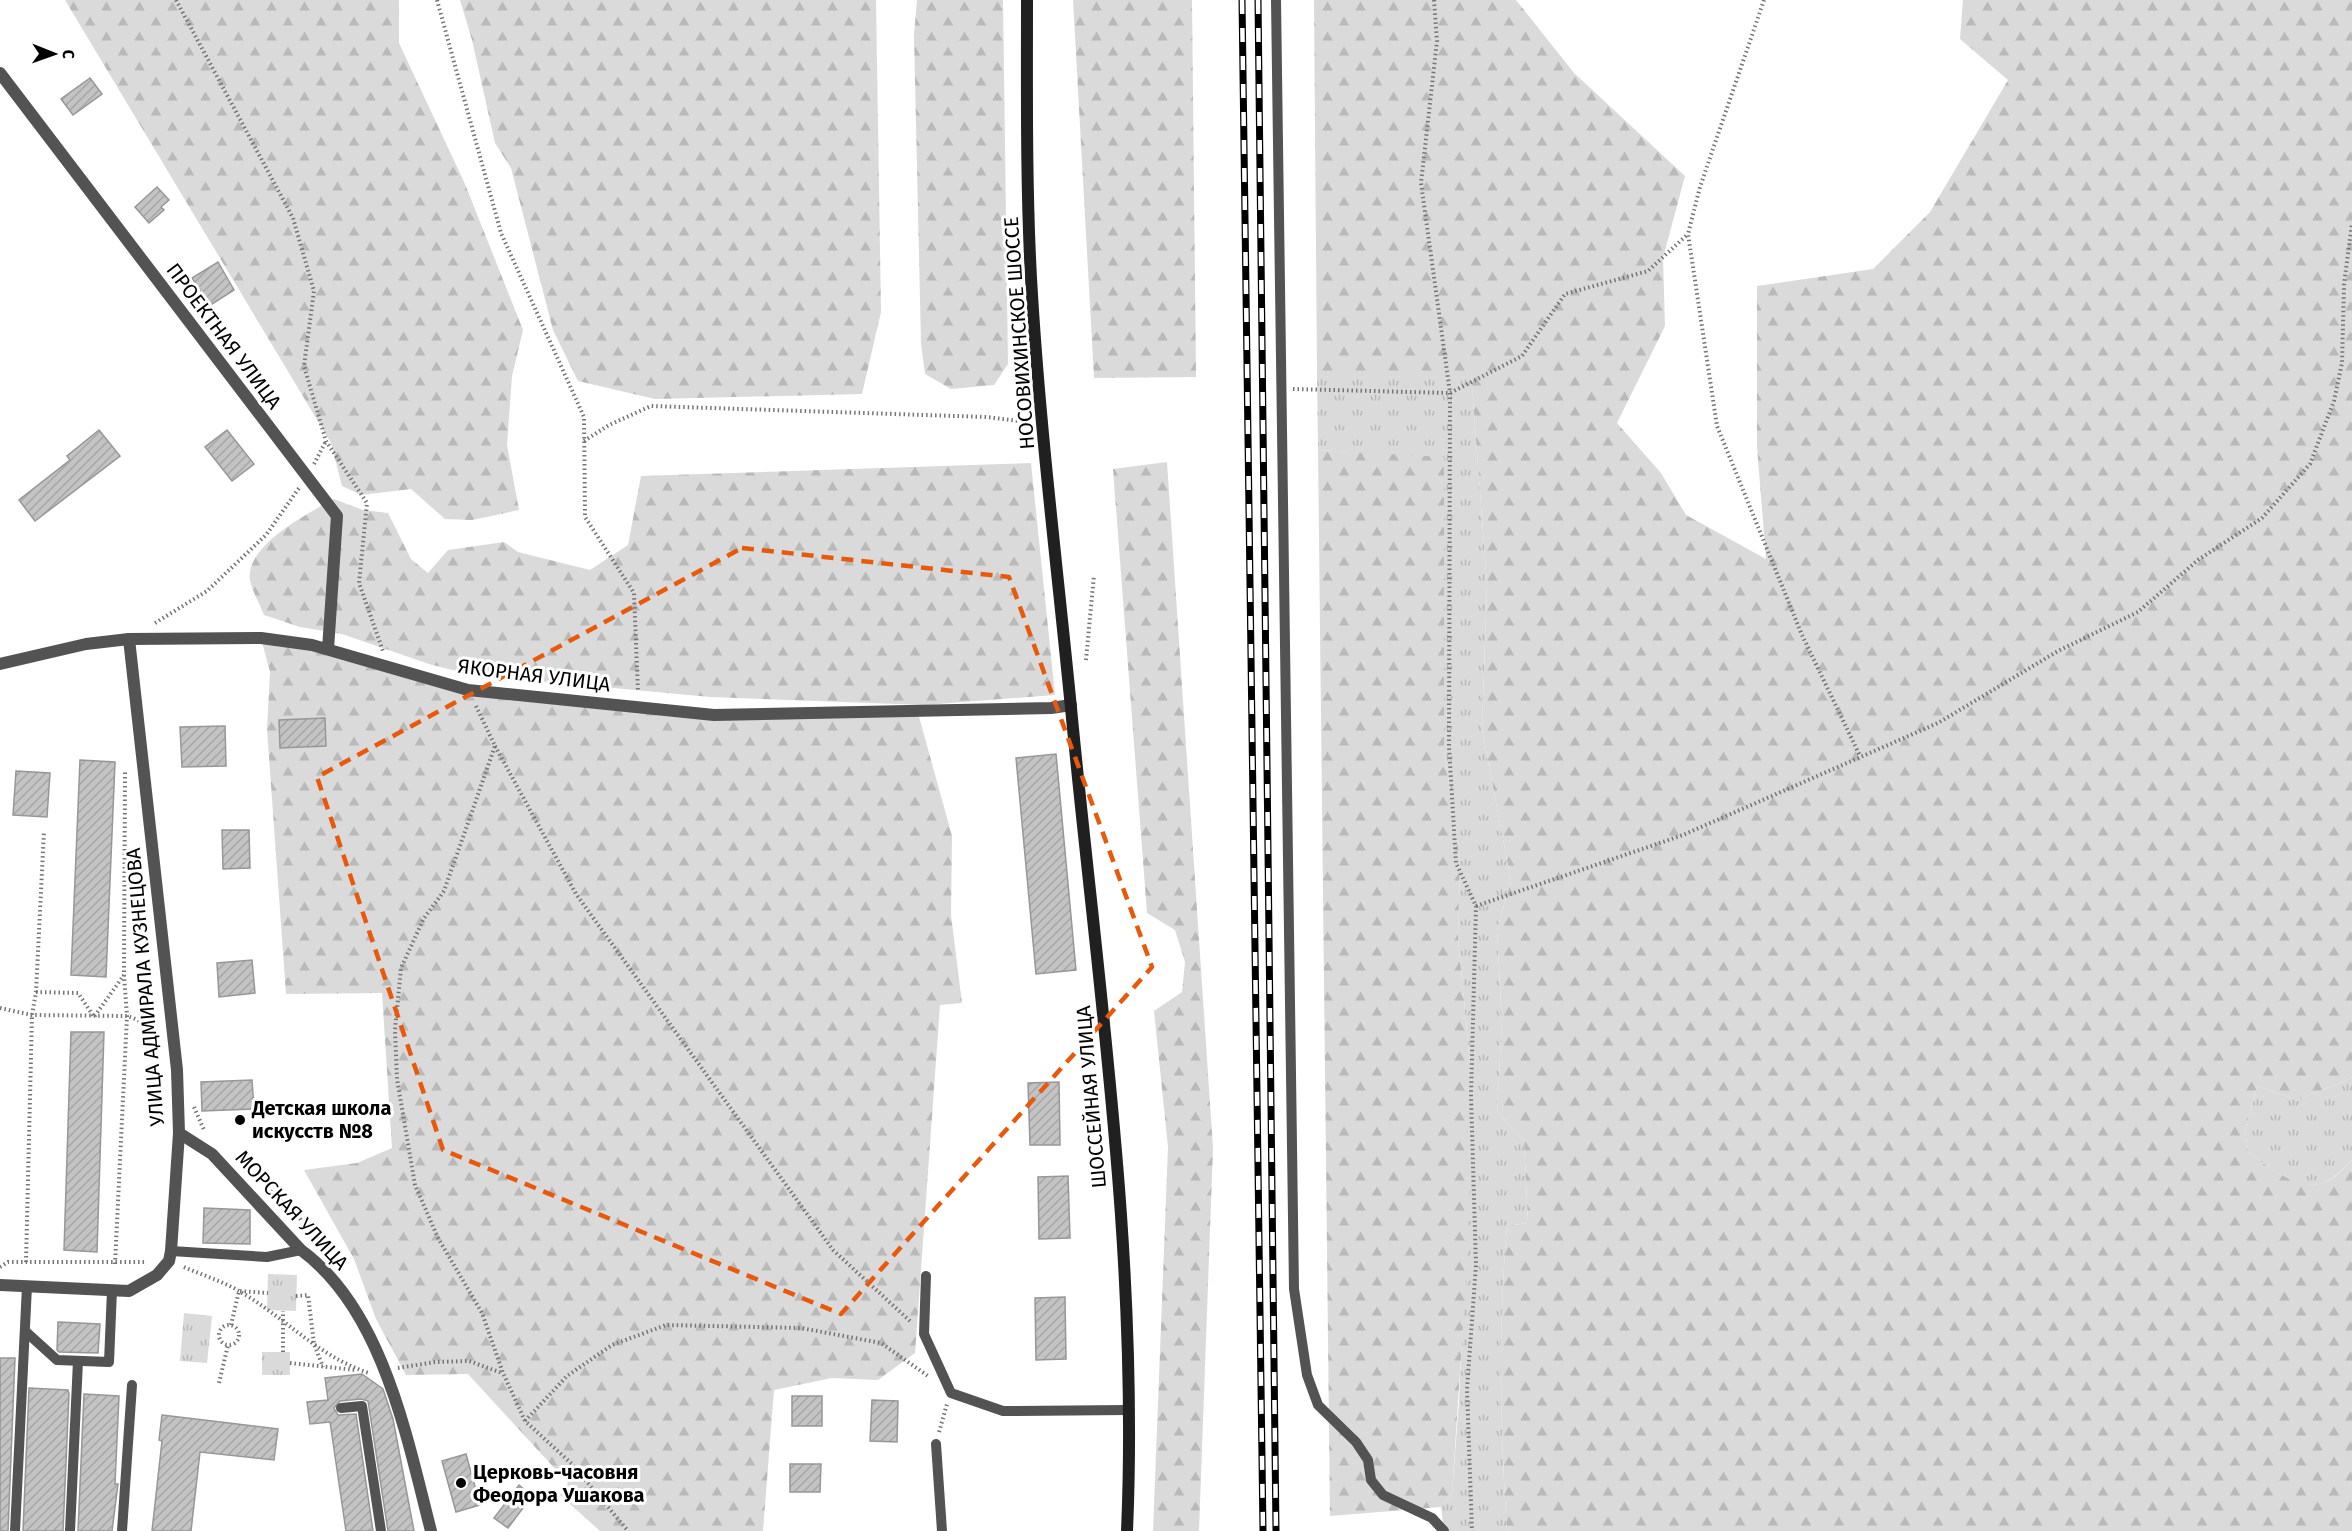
<svg xmlns="http://www.w3.org/2000/svg" width="2352" height="1531" viewBox="0 0 2352 1531" font-family="'Fira Sans',sans-serif">
<defs>
<pattern id="grass-tufts" width="24" height="20" patternUnits="userSpaceOnUse" patternTransform="scale(1.5)"><rect width="24" height="20" fill="#dadada"/><path d="M3 7l-1-3M5 7V3M7 7l1-3M15 17l-1-3M17 17v-4M19 17l1-3" fill="none" stroke="#b9b9b9"/></pattern>
<pattern id="forest-firs" width="22" height="20" patternUnits="userSpaceOnUse" patternTransform="scale(1.5)"><rect width="22" height="20" fill="#dadada"/><path d="M5 1l3.5 6h-7zM16 11l3.5 6h-7z" fill="#b9b9b9"/></pattern>
<pattern id="building-hatch" width="6" height="6" patternUnits="userSpaceOnUse" patternTransform="scale(1.5)"><rect width="6" height="6" fill="#c3c3c3"/><path d="M-1 1l2-2M0 6l6-6M5 7l2-2" fill="none" stroke="#a6a6a6"/></pattern>
</defs>
<rect width="100%" height="100%" fill="#fff"/>
<g fill="url(#grass-tufts)">
<path d="M1471,372l16,213 -5,144 29,152 -14,49 5,92 -5,89 27,31 4,81 -21,3c-9,102 -7,204 0,305h-63l-3,-24 11,-14 7,-92 14,-306 -15,-157 2,-79 -16,-109v-292l-126,-8 -1,-77z"/>
<path d="M2352,1078v82c-7,6 -13,14 -21,19 -28,18 -61,-11 -83,-27l-3,-22 12,-44 40,14z"/>
<polygon points="268,1274 297,1275 296,1311 267,1310"/>
<polygon points="184,1313 212,1316 207,1363 180,1361"/>
<rect x="262" y="1352" width="28" height="23"/>
</g>
<g fill="url(#forest-firs)">
<polygon points="65,0 399,0 399,43 465,184 523,330 512,376 507,445 519,510 472,520 445,519 411,489 361,495 342,486 331,443"/>
<polygon points="460,0 876,0 881,312 862,394 655,399 578,381 553,330 511,168 495,143 472,40"/>
<polygon points="917,0 1003,0 1008,364 994,385 951,389 925,374 921,343 914,35"/>
<polygon points="1073,0 1192,0 1196,377 1094,378"/>
<path d="M1314,0h202l58,73 111,103 -22,82 2,68 -48,97 44,50 25,42 80,44 -9,-112v-161l116,-17 57,-57 78,-132 -48,-41 3,-39h389v1078l-55,22 -40,-14 -12,44 3,22c22,16 54,43 82,28 8,-4 15,-14 22,-20v371h-845c-7,-101 -9,-204 0,-305l21,-3 -4,-81 -27,-31 5,-89 -5,-92 14,-49 -29,-152 5,-144 -16,-212h-154z"/>
<polygon points="1318,450 1444,457 1444,750 1460,859 1458,938 1473,1095 1467,1266 1452,1493 1441,1507 1330,1516"/>
<polygon points="1167,462 1213,1148 1199,1531 1153,1531 1168,1147 1154,1011 1182,992 1185,962 1175,930 1147,913 1113,469"/>
<path d="M1031,463l24,232 -130,10 -215,-8 -238,-22 -43,-11 -87,-30 -42,-7 -36,-12c-4,-11 -12,-24 -14,-35 -5,-35 59,-67 84,-81l29,11 25,3 23,46 17,14 20,-23 56,-8 14,10 72,18 38,-25 13,-69z"/>
<polygon points="261,638 468,690 639,708 918,713 952,836 951,915 962,1003 940,1005 915,1353 878,1380 832,1378 774,1390 763,1531 600,1531 560,1495 568,1483 468,1374 406,1375 376,1319 354,1259 304,1170 357,1163 392,1148 382,993 286,994 267,729 270,672"/>
</g>
<g fill="url(#building-hatch)" stroke="#979797" stroke-width="1.5">
<polygon points="90,78 102,94 73,115 61,99"/>
<polygon points="157,187 169,200 161,207 164,210 149,223 135,207"/>
<polygon points="218,262 234,290 209,306 192,278"/>
<polygon points="99,430 120,456 35,521 19,500 70,460 67,456"/>
<polygon points="227,430 254,464 232,481 205,447"/>
<polygon points="325,718 326,746 280,748 279,720"/>
<polygon points="225,726 226,766 182,767 180,727"/>
<polygon points="1056,754 1076,970 1036,974 1016,758"/>
<polygon points="80,760 115,762 106,977 71,975"/>
<polygon points="16,771 50,773 47,817 13,815"/>
<polygon points="222,830 249,830 250,868 223,869"/>
<polygon points="252,960 255,993 219,997 217,963"/>
<polygon points="71,1032 104,1032 97,1252 64,1250"/>
<polygon points="252,1080 254,1109 202,1111 201,1082"/>
<polygon points="1059,1082 1060,1145 1030,1145 1028,1083"/>
<polygon points="1068,1176 1070,1238 1039,1239 1038,1177"/>
<polygon points="204,1208 250,1210 250,1244 203,1243"/>
<polygon points="1065,1297 1066,1359 1036,1360 1035,1298"/>
<polygon points="58,1322 100,1324 98,1353 59,1352 57,1350"/>
<polygon points="0,1358 15,1358 8,1531 0,1531"/>
<polygon points="362,1374 383,1389 393,1419 414,1531 388,1531 368,1401 361,1399 340,1401 334,1408 338,1415 356,1414 373,1531 346,1531 330,1422 310,1424 307,1402 328,1400 325,1378"/>
<polygon points="29,1388 68,1390 69,1394 63,1531 23,1531"/>
<polygon points="84,1394 119,1396 115,1484 118,1484 112,1531 78,1531"/>
<rect x="792" y="1396" width="30" height="30"/>
<polygon points="872,1400 898,1401 897,1442 870,1441"/>
<polygon points="162,1415 278,1429 274,1460 200,1452 191,1531 152,1531 162,1441 159,1440"/>
<polygon points="466,1454 480,1505 456,1512 442,1461"/>
<polygon points="790,1464 821,1464 820,1492 790,1492"/>
<polygon points="519,1485 532,1496 508,1528 494,1518"/>
</g>
<g fill="none" stroke-linecap="round" stroke-linejoin="round">
<g stroke="#757575" stroke-width="4" stroke-dasharray="1.5 3" stroke-linecap="butt">
<polyline points="176,0 293,218 314,291 304,366 326,441 367,503 359,583 383,651"/>
<polyline points="437,0 501,233 584,417 585,517 634,593 638,692"/>
<polyline points="1434,0 1437,41 1421,183 1450,393 1449,746 1456,863 1476,906 1471,1096 1476,1265 1467,1389 1472,1531"/>
<polyline points="1764,0 1700,187 1688,234 1717,426 1802,635 1860,756"/>
<polyline points="1293,389 1450,393 1522,356 1565,294 1648,271 1688,234"/>
<polyline points="584,441 609,425 651,406 986,417 1028,422"/>
<polyline points="314,464 326,441"/>
<polyline points="155,623 207,591 266,535 299,488"/>
<polyline points="1086,660 1094,575"/>
<polyline points="476,706 495,746 444,891 424,918 401,968 395,1030 397,1079 415,1185 438,1238 482,1313 503,1373 525,1421 572,1464 628,1531"/>
<polyline points="495,746 576,894 833,1250 910,1321"/>
<polyline points="1476,906 1683,835 1938,723 2058,651 2138,612 2198,560 2262,518 2310,464 2334,401 2342,363 2344,285 2352,223"/>
<polyline points="36,992 78,993 94,1017 124,975"/>
<polyline points="0,1008 32,1015 127,1016 138,1020 159,1038"/>
<polyline points="194,1107 204,1130"/>
<polyline points="267,1188 299,1217 312,1237"/>
<polyline points="26,1262 32,1015 36,992 44,831"/>
<polyline points="115,1264 127,1016 124,975 125,771"/>
<polyline points="0,1267 8,1262 147,1262"/>
<path d="M184,1267c18,8 38,14 55,24 44,25 80,66 130,82"/>
<polyline points="296,1296 308,1295 314,1344 323,1367"/>
<polyline points="231,1325 239,1291 268,1293"/>
<circle cx="229" cy="1335" r="10"/>
<polyline points="283,1352 283,1311"/>
<polyline points="290,1363 356,1370"/>
<polyline points="398,1368 435,1362 469,1361 502,1373"/>
<polyline points="219,1383 228,1345"/>
<polyline points="525,1421 567,1376 612,1345 666,1325 801,1328 881,1343 928,1376"/>
<polyline points="939,1432 947,1404"/>
</g>
<g stroke="#535353" stroke-width="10">
<polyline points="1276,0 1294,1289 1307,1375 1318,1405 1356,1442 1368,1460 1371,1480 1383,1495 1432,1518 1444,1531"/>
<polyline points="171,1251 267,1257 301,1250"/>
<polyline points="926,1276 924,1334 951,1393 1003,1411 1127,1410"/>
<polyline points="25,1331 57,1360 109,1362 112,1290"/>
<polyline points="341,1408 362,1406 381,1531"/>
<polyline points="936,1444 942,1531"/>
<polyline points="15,1531 27,1286"/>
<polyline points="70,1531 78,1361"/>
<polyline points="122,1531 132,1385"/>
</g>
<g stroke="#535353" stroke-width="12">
<polyline points="0,73 337,516 328,649"/>
<polyline points="0,664 86,644 129,639 261,638 312,645 468,690 714,715 1051,708 1071,705"/>
<path d="M179,1133l33,21 89,96c82,60 106,188 130,281"/>
<polyline points="0,1285 129,1291 157,1275 169,1261 171,1251 179,1133 177,1070 129,639"/>
</g>
<path stroke="#202020" stroke-width="12" d="M1027,0c0,92 -1,185 4,278 8,143 26,287 40,430 26,273 68,547 56,823"/>
<g stroke="#000" stroke-width="7">
<g id="rail">
<polyline points="1242,0 1263,1531"/>
<polyline points="1258,0 1276,1531"/>
</g>
</g>
<use href="#rail" stroke="#fff" stroke-width="4.5" stroke-dasharray="14" stroke-linecap="butt"/>
</g>
<path fill="none" stroke="#e8590c" stroke-width="4.5" stroke-dasharray="12 8" stroke-linejoin="round" d="M742,548l267,29 143,390 -311,347 -398,-164 -126,-373z"/>
<g fill="#000" stroke="#fff" stroke-width="2">
<circle cx="240" cy="1120" r="6"/>
<circle cx="461" cy="1483" r="6"/>
</g>
<g text-anchor="middle" dominant-baseline="central" stroke-width="6" stroke-linejoin="round" paint-order="stroke">
<g font-size="20" fill="#000" stroke="#fff">
<text transform="translate(1019 333) rotate(-94)">НОСОВИХИНСКОЕ ШОССЕ</text>
<text transform="translate(224 336) rotate(53)">ПРОЕКТНАЯ УЛИЦА</text>
<text transform="translate(534 675) rotate(7)">ЯКОРНАЯ УЛИЦА</text>
<text transform="translate(145 987) rotate(-95)">УЛИЦА АДМИРАЛА КУЗНЕЦОВА</text>
<text transform="translate(1091 1097) rotate(-95)">ШОССЕЙНАЯ УЛИЦА</text>
<text transform="translate(292 1210) rotate(47)">МОРСКАЯ УЛИЦА</text>
</g>
<g font-size="20" font-weight="bold" fill="#000" stroke="#fff" text-anchor="start">
<text x="252" y="1108">Детская школа<tspan x="252" dy="23">искусств №8</tspan></text>
<text x="473" y="1472">Церковь-часовня<tspan x="473" dy="23">Феодора Ушакова</tspan></text>
</g>
</g>
<g transform="translate(54 54) rotate(91)" stroke="#ffffff" stroke-width="4.5" paint-order="stroke">
<path d="M0-4.5L10 22L0 15L-10 22Z" fill="#000000"/>
<text y="-9" font-size="16" font-weight="bold" text-anchor="middle" fill="#000000">С</text>
</g>
</svg>
